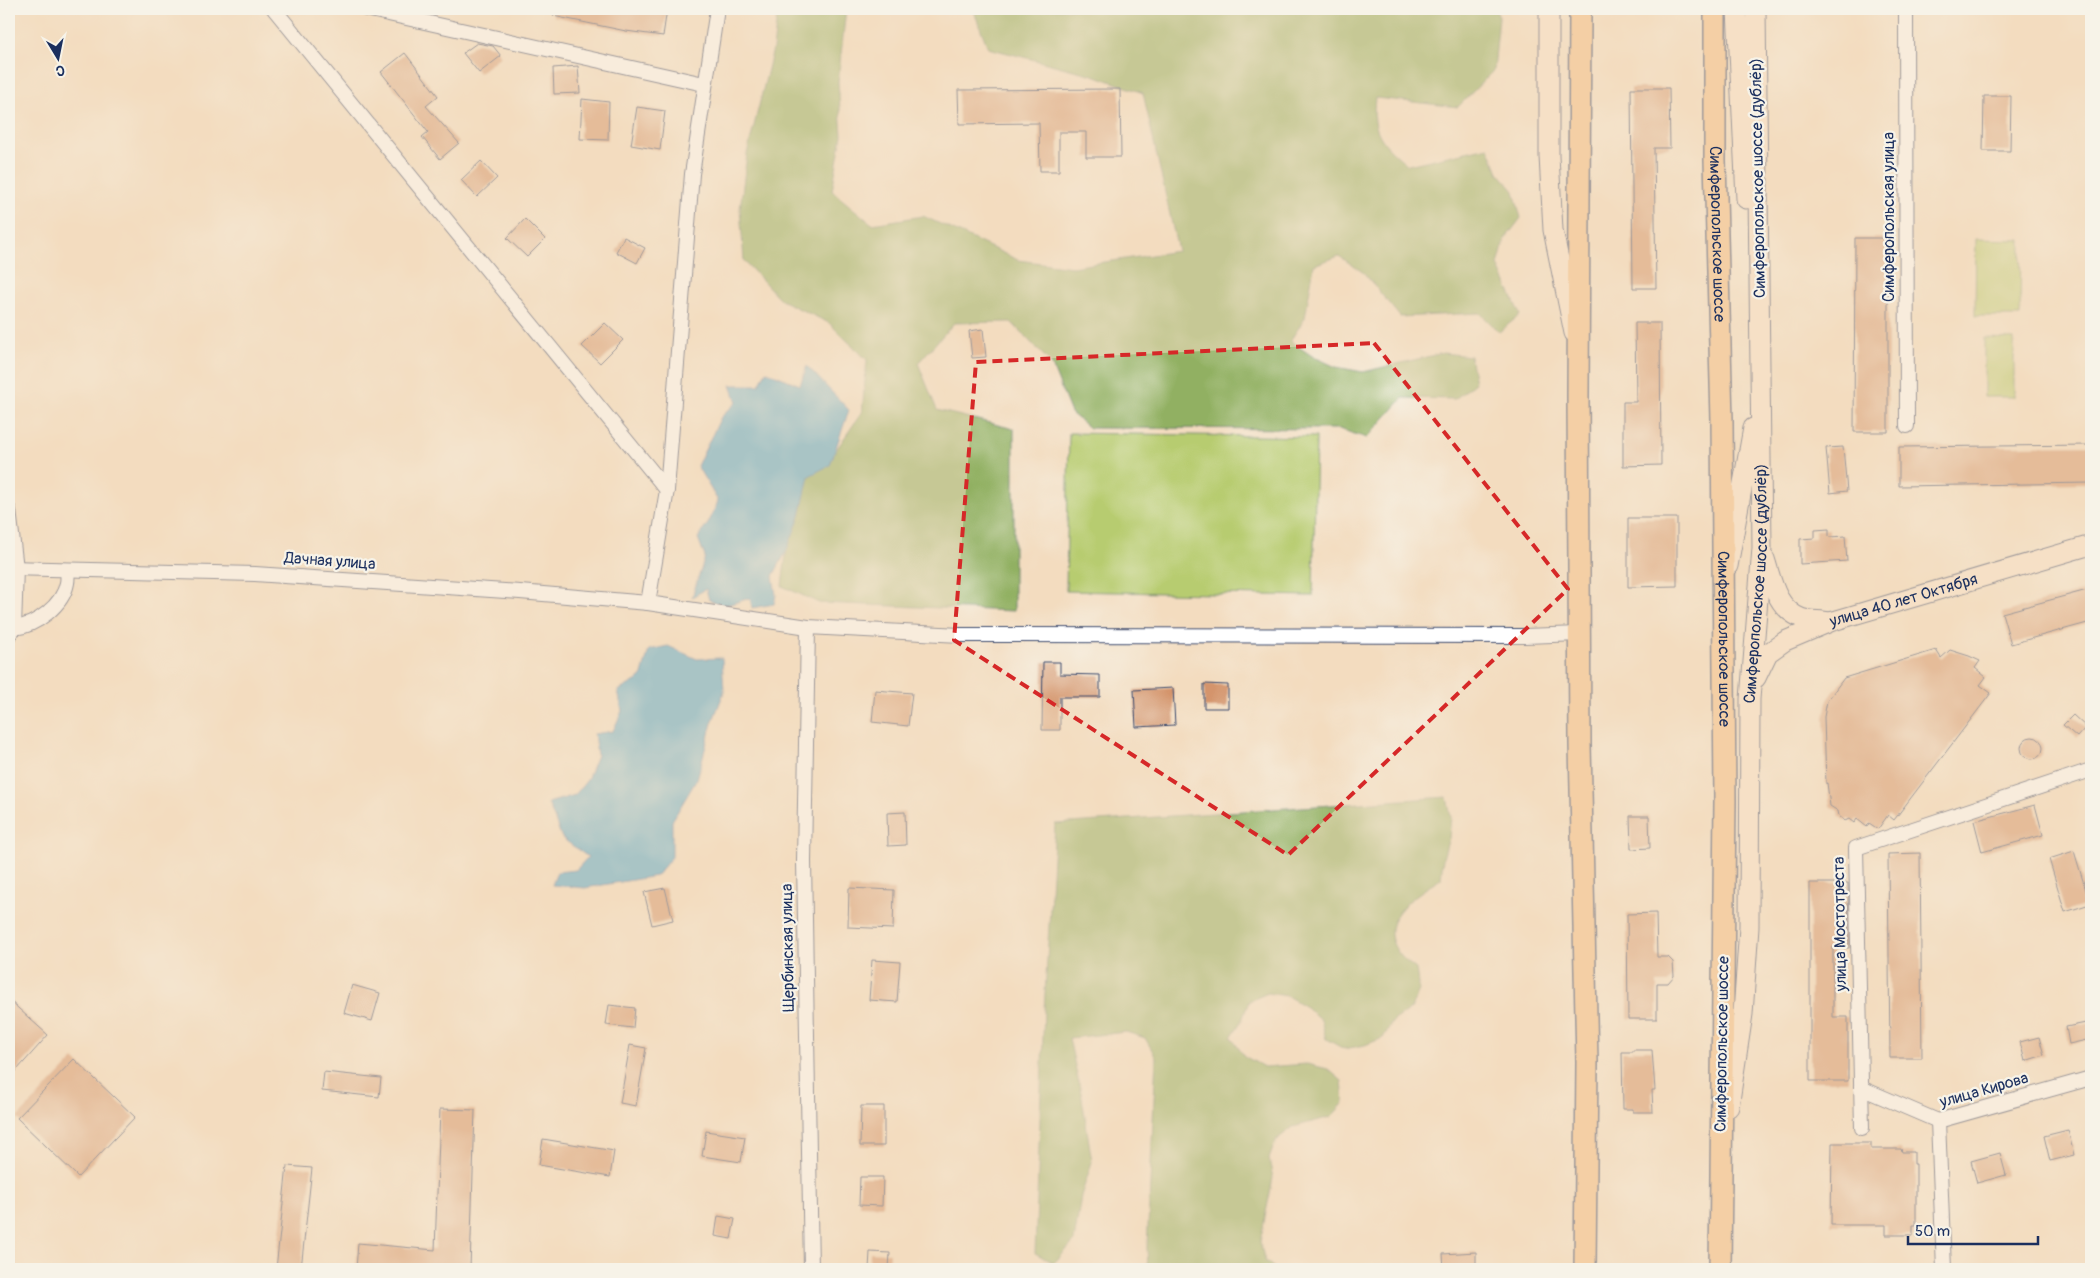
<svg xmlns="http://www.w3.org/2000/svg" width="2100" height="1278" viewBox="0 0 2100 1278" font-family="Pangolin,sans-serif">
<rect width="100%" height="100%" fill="#f7f3e8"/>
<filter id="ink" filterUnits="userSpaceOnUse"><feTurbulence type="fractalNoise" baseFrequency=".02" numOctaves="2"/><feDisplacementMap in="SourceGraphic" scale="10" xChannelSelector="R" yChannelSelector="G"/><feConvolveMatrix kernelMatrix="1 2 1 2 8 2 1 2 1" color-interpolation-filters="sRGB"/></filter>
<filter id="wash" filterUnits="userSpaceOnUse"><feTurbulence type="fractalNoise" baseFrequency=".0096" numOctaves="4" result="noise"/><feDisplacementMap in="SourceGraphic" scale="20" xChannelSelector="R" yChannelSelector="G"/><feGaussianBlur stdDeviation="1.12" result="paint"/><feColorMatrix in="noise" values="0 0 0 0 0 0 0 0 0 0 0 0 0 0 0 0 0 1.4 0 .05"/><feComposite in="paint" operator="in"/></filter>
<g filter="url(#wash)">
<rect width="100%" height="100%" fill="#f3dcbf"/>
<g fill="#b7cc70" stroke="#697e67">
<polygon points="1976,239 2021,240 2020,316 1975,316"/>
<polygon points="1984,338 2014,339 2014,397 1984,397"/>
<polygon points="1069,433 1316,437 1313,596 1066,591"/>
</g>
<g fill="#91b062" stroke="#567060">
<path d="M778,9h68l-8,73 4,53 -10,56 40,33 51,-8 95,44 54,7 106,-16 -35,-158 -50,-18 -105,-27 -15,-39h522l4,8 -5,53 -36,37 -83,-9c-4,35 7,45 33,67l80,-18 10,25 16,19 7,27 -16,21 -7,26 22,50 -21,17 -19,-19 -80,4 -36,-44 -25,-17 -25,9 -9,53 -15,23 22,15 24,11 27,5 80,-19 27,3 5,27 -20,16 -52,-1 -36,40 -28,-9 -250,-1 -18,-15 -20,-50 -40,-41 -57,1 -36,40 19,47 77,19v182l-195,-8 -37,-17 9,-71 14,-51 29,-11 28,-41 5,-52 -38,-37 -48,-23 -37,-39 -4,-52 7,-55 26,-105z"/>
<path d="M1447,797l4,20 -2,21 -6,20 -2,21c-26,16 -70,42 -40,77 4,5 10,9 15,13l3,21 -8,19 -18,12 -10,17 -18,7 -21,4 -18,-10 -5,-19 -15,-13 -19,-11 -19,-3 -19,8 -7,19 -11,17 13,19 20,11 43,-3 21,5 14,12 2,22 -13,14 -38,10 -17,13 -7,19 4,19 -13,64 5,19 11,8h-128l-1,-22 9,-190 -11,-19 -19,-6 -57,6 13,60 10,64 -11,34 -7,46 -20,21 -19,-10 9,-243 11,-186z"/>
</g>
<g fill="#51a7cd" stroke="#366b96">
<polygon points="807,366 849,410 830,465 809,476 800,516 786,552 773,576 776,595 774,604 752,608 750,598 724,606 709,600 706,589 692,597 705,557 698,538 709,522 718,501 697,466 721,417 737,402 731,385 759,385 766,371 800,385"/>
<polygon points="668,646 697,659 722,658 724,692 712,723 697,779 672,821 672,857 656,876 585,888 552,885 557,872 576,870 588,857 562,838 548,803 575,795 587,780 597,755 594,734 613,731 622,711 618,691 641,678 649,650"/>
</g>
<g id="blocks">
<g fill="#d4946c">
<polygon points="554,9 667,9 663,36 626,31 553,16"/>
<polygon points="477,43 493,46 501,56 479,73 463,53"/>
<polygon points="405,53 438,96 426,106 459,143 440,159 422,137 428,132 381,72"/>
<polygon points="578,66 580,93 554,94 553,68"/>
<polygon points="1631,88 1669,88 1670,148 1654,148 1656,288 1633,288"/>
<polygon points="1120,89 1121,157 1086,157 1086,132 1059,132 1059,171 1040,171 1039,123 959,124 958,90"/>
<polygon points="1984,96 2011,96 2010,151 1983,151"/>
<polygon points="582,99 609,102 608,140 580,139"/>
<polygon points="637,107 665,111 660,150 631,145"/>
<polygon points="481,161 497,178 477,197 461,180"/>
<polygon points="525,219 545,239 527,257 507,238"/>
<polygon points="624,237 645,248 637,263 616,252"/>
<polygon points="1855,238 1888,238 1888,432 1854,432"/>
<polygon points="605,323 623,340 600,363 582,346"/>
<polygon points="1635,323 1660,323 1661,465 1623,466 1623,402 1636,402"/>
<polygon points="983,329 986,357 972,358 969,331"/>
<polygon points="2091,445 2091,483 1899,486 1899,447"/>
<polygon points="1843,447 1847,491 1830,493 1826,448"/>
<polygon points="1628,518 1677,518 1677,586 1628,587"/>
<polygon points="1829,529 1829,537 1845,536 1847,561 1800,564 1800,539 1815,538 1815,530"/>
<polygon points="2091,589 2091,622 2011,644 2002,613"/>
<polygon points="1936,650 1941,658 1950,650 1969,656 1980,661 1975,668 1986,677 1980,685 1991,693 1894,820 1888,815 1878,829 1869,823 1867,827 1857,819 1854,823 1849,819 1845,821 1839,816 1838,811 1830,806 1827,783 1826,784 1824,717 1827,701 1844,678"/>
<polygon points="1043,662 1060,662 1060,674 1100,675 1100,697 1060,697 1060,730 1042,730"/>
<polygon points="1204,684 1228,685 1228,708 1204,708"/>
<polygon points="1173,688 1175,725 1136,727 1134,690"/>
<polygon points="875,690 912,693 908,726 872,722"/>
<polygon points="2073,715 2086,727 2077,737 2063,725"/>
<circle cx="2032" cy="748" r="11"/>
<polygon points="2035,805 2043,835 1982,852 1974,821"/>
<polygon points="905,812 906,845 888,846 887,813"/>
<polygon points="1630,816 1649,816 1650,848 1631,849"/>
<polygon points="2074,851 2090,904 2065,912 2049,859"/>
<polygon points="1920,853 1922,1058 1890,1058 1888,854"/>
<polygon points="1810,883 1848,883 1849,948 1833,947 1833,1017 1848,1017 1848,1081 1810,1081"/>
<polygon points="665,888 673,920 652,925 644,892"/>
<polygon points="849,888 894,890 893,929 848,927"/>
<polygon points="1656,913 1657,957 1668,957 1673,962 1674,976 1668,983 1657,983 1657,1019 1628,1019 1627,914"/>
<polygon points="872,960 900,962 897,1002 869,1000"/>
<polygon points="352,985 380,993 372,1021 344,1013"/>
<polygon points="9,1000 48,1035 9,1079"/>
<polygon points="609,1005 635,1008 633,1028 606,1025"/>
<polygon points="2091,1022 2091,1039 2069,1044 2066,1027"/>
<polygon points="2039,1037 2044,1055 2025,1061 2020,1042"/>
<polygon points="630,1045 646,1048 636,1106 620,1103"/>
<polygon points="1633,1050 1652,1050 1655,1090 1652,1090 1653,1112 1633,1112 1633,1109 1623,1109 1622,1052 1633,1052"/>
<polygon points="74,1059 135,1117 78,1177 17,1118"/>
<polygon points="324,1072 381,1078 379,1097 322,1091"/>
<polygon points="861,1106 884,1106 884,1146 860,1146"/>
<polygon points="440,1109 475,1110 470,1269 356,1269 358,1243 435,1250"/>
<polygon points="2068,1130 2074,1155 2050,1161 2044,1136"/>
<polygon points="706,1131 745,1137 741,1162 702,1156"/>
<polygon points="543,1139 614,1151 610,1177 539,1165"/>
<polygon points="1832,1143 1871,1143 1871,1149 1901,1149 1902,1152 1914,1152 1914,1164 1916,1164 1916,1225 1913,1225 1913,1235 1886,1235 1886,1225 1831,1225"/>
<polygon points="2000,1153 2006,1175 1977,1183 1971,1161"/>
<polygon points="287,1166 312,1168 301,1269 276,1269"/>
<polygon points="860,1177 883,1177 882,1206 859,1205"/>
<polygon points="718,1216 735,1219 731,1239 715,1236"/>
<polygon points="870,1252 890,1253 889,1269 869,1269"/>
<polygon points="1476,1252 1476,1269 1444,1269 1443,1254"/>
</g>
</g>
</g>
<g filter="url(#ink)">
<use href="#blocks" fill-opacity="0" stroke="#3b496d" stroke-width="1"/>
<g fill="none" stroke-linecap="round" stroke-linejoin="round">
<g stroke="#3b496d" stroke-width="16">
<g id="street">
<polyline points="274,9 667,490"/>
<polyline points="366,9 704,84"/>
<polyline points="1906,9 1907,426"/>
<polyline points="9,510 16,568 14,628 9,635"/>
<polyline points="9,568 255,574 520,592 648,603 808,627 960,635 1525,636 1580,634"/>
<polyline points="648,603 667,490 692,174 717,9"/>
<polyline points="808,627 804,861 811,1269"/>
<path d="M14,628c22,-2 49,-23 53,-45 1,-4 0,-9 1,-12"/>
<polyline points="1861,1088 1938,1121 2091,1078"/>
<polyline points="1938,1121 1944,1269"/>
<polyline points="1862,1128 1856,848 2091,770"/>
</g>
</g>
<g stroke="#3b496d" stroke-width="21">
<g id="secondary">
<polyline points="1549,9 1549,156 1553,230 1574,333"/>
<polyline points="1737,9 1746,199"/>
<path d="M1765,559c7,22 11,49 36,59 8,3 19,2 28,4"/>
<polyline points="1728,566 1753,428"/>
<path id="s1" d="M1756,678l12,-25 17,-12 45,-19 261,-77"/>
<path id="s2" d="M1729,1107l14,-93 6,-87 1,-228 12,-151 -6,-539"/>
</g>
</g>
<g stroke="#3b496d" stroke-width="24">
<g id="primary">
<polyline points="1580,9 1578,396 1580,744 1587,1062 1585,1269"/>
<path id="s3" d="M1715,9v151l7,260 3,381 -5,468"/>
</g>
</g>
<use href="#street" stroke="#fff" stroke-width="14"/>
<use href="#secondary" stroke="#fbe5cf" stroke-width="19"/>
<use href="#primary" stroke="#f5bf86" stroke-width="21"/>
</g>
</g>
<path d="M0 0H2100V1278H0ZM1374,343l194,246 -280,266 -334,-215 22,-278z" fill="#f3dcbf" fill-opacity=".55" fill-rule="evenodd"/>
<path fill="none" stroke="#d62828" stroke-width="4" stroke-dasharray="10 6" stroke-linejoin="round" d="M1374,343l194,246 -280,266 -334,-215 22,-278z"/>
<g text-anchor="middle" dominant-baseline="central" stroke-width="4.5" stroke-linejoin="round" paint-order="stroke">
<g font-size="16" fill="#1b2f5e" stroke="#f7f3e8">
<text transform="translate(1758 178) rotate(-91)">Симферопольское шоссе (дублёр)</text>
<text transform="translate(1889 217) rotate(-90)">Симферопольская улица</text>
<text stroke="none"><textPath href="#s3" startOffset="225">Симферопольское шоссе</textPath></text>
<text transform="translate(330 561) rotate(4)">Дачная улица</text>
<text stroke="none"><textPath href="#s2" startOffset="525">Симферопольское шоссе (дублёр)</textPath></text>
<text stroke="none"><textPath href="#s1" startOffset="174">улица 40 лет Октября</textPath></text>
<text stroke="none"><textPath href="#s3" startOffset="630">Симферопольское шоссе</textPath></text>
<text transform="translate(1840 924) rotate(-91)">улица Мостотреста</text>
<text transform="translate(788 948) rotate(-91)">Щербинская улица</text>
<text transform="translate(1722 1044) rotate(-89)">Симферопольское шоссе</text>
<text transform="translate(1984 1090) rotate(-16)">улица Кирова</text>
</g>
</g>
<rect width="2100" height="1278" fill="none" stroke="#f7f3e8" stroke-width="30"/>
<g transform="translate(58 58) rotate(170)" stroke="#f7f3e8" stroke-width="4" paint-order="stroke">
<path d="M0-4L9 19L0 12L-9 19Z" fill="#1b2f5e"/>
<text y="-8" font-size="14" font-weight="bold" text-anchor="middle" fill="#1b2f5e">С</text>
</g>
<path d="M1908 1236v8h130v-8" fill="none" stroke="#1b2f5e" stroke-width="2.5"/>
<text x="1915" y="1236" font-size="15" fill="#1b2f5e" stroke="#f7f3e8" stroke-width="4" paint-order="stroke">50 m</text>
</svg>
